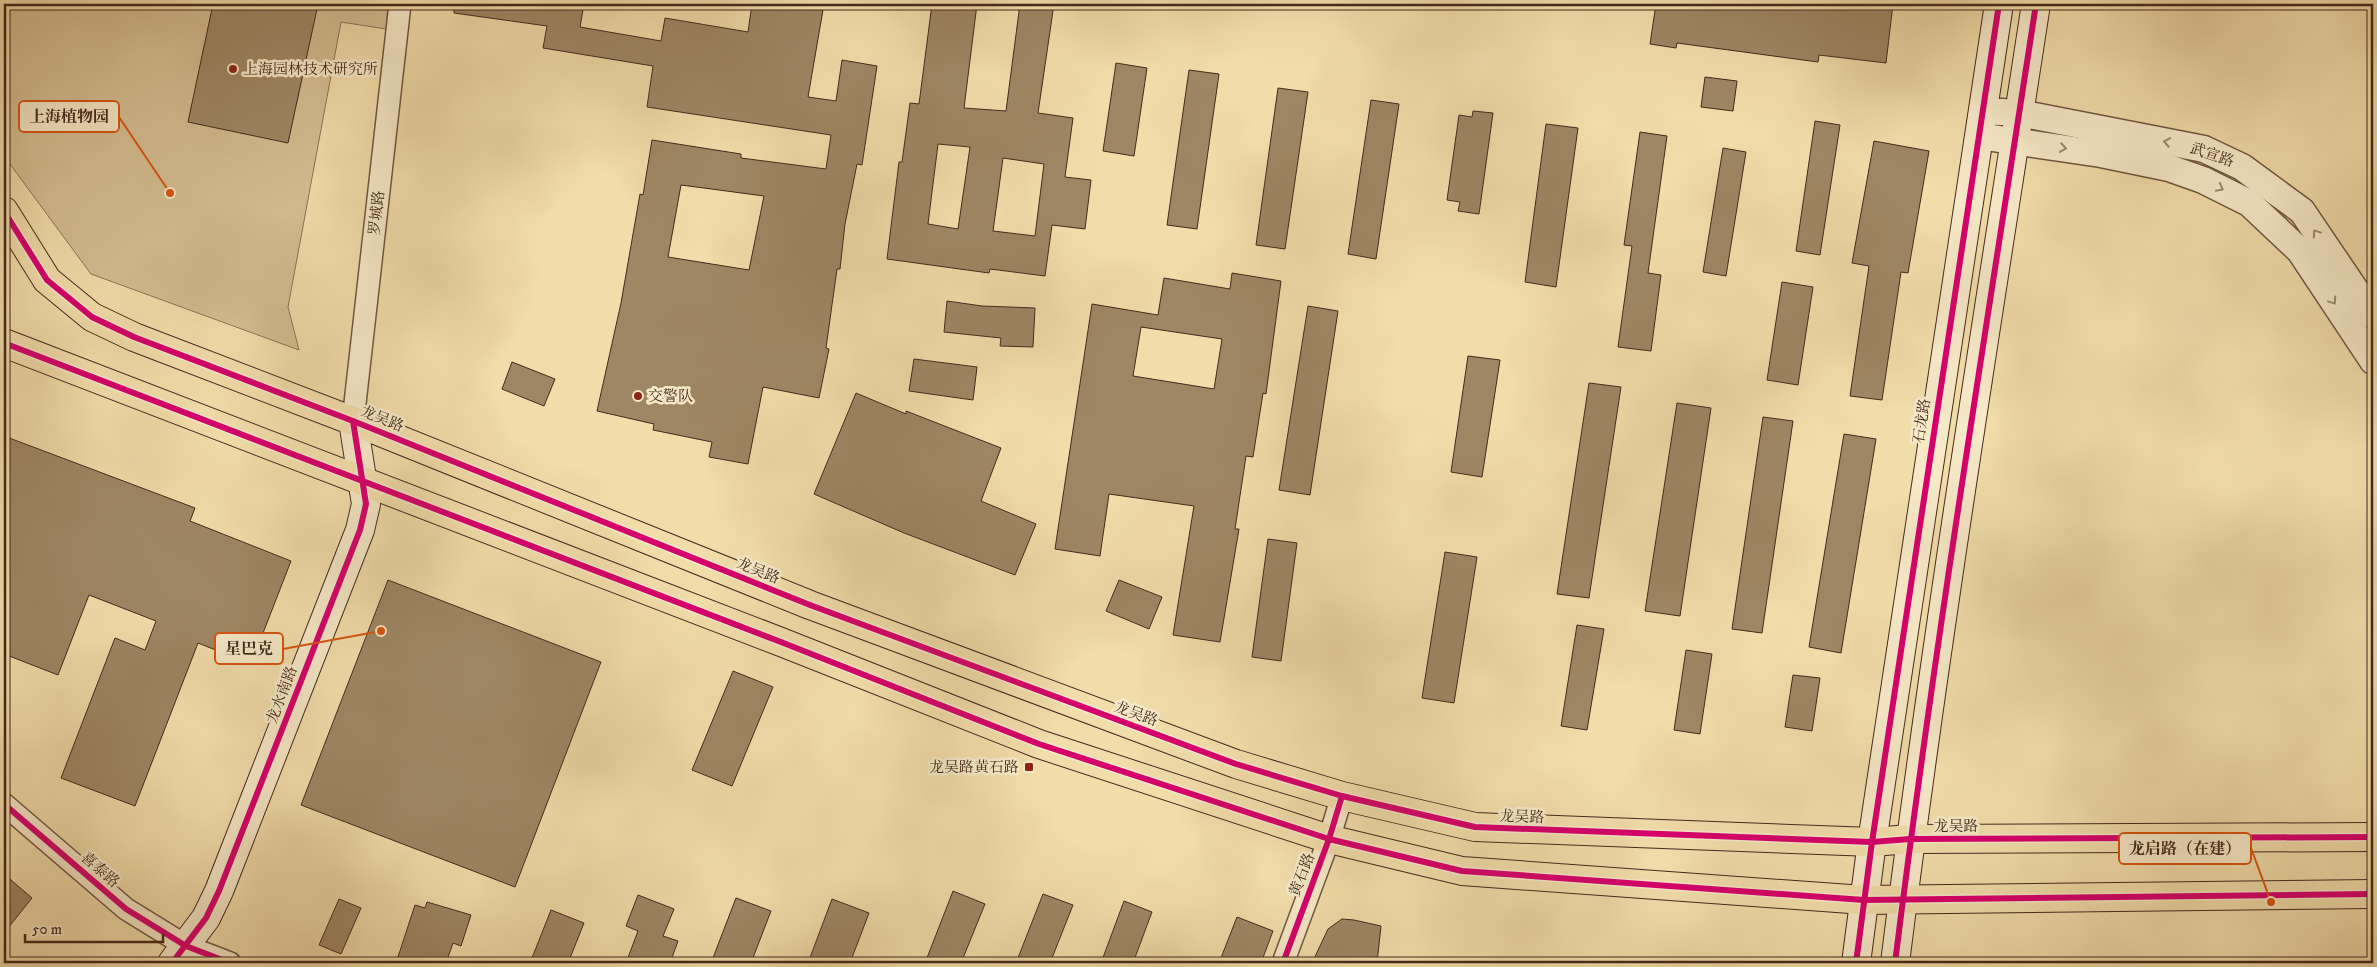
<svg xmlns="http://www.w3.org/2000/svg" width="2377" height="967" viewBox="0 0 2377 967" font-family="'IM FELL DW Pica','Noto Serif SC',serif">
<rect width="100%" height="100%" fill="#f1ddaa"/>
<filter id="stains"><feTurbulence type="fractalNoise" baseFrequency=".004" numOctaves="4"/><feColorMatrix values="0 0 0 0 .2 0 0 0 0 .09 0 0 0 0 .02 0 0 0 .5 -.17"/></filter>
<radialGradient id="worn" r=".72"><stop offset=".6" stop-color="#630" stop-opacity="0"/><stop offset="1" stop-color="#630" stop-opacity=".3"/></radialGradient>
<polygon fill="#d4be92" stroke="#8c7456" points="4,4 388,4 386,29 341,22 288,307 299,350 91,274 4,156"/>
<g fill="#9e8765" stroke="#45291b" fill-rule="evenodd">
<polygon points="213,4 290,4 317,9 288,143 188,122"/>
<path d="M454,4h130l-4,23 81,14 4,-23 83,14 4,-28h72l-16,93 28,4 6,-41 35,6 -15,99 -5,-1 -12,60 -5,45h-3l-11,79 3,1 -10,49 -56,-11 -15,77 -39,-7 3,-15 -59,-12 1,-6 -57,-13 24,-108 19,-109 3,1 9,-55 89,14v4l85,11 5,-34 -184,-28 6,-41 -110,-18 4,-22 -93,-13zM681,185l83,11 -15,74 -81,-13z"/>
<path d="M932,4h45l-13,104 42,3 14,-107h34l-16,109 35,5 -8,59 26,3 -6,49 -33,-4 -7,51 -55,-7 -1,4 -102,-14 12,-97h3l8,-59 9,1zM938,144l32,3 -12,82 -30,-5zM1003,158l41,6 -9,72 -42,-5z"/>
<polygon points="1656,4 1893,4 1886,63 1819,55 1818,62 1677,43 1676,48 1650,44"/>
<polygon points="1116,63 1147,68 1134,156 1103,151"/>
<polygon points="1189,70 1219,74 1197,229 1167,225"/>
<polygon points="1705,77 1737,81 1733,111 1701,107"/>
<polygon points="1278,88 1308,92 1285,249 1256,245"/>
<polygon points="1371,100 1399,104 1376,259 1348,254"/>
<polygon points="1473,111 1493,113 1479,214 1458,211 1460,202 1447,200 1459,115 1472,117"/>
<polygon points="1815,121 1840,125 1820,255 1796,251"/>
<polygon points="1546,124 1578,128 1556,287 1525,282"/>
<polygon points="1640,132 1667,136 1648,273 1661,275 1651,351 1618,347 1632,246 1624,245"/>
<polygon points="1874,141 1929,151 1908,273 1901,272 1882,400 1850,396 1869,266 1852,263"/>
<polygon points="1723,148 1746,152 1726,276 1703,272"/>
<path d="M1232,273l49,8 -15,113 -3,-1 -10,64 -7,-1 -11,73h4l-19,113 -47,-7 21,-129 -85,-12 -9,62 -45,-7 37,-245 66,11 6,-37 66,11zM1141,327l81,12 -8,50 -81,-13z"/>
<polygon points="1782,282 1813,287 1798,385 1767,380"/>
<polygon points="947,301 982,306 1035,308 1033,347 1000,346 1001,338 944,332"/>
<polygon points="1308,306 1338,311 1310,495 1279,490"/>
<polygon points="1468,356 1500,360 1482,477 1451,472"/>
<polygon points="914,359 977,367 973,400 909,391"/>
<polygon points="512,362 555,379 544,406 502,389"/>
<polygon points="1589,383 1621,387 1589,598 1557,594"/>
<polygon points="856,393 906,414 906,411 1001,448 981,501 1036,524 1015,575 904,533 814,494"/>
<polygon points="1677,403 1711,408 1680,616 1645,611"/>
<polygon points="1763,417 1793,421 1762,633 1732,629"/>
<polygon points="1844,434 1876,439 1841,653 1809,647"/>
<polygon points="4,436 195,508 190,521 291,561 251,664 198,643 135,806 61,778 115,638 145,650 156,621 89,595 58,675 4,654"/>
<polygon points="1268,539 1297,543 1281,661 1252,657"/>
<polygon points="1445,552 1477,557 1454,703 1422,698"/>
<polygon points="388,580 601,662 515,887 301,805"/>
<polygon points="1119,580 1162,597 1149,629 1106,611"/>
<polygon points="1577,625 1604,629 1587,730 1561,726"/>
<polygon points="1686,650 1712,654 1700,734 1674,730"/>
<polygon points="733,671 773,687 732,786 692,770"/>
<polygon points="1793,675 1820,678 1812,731 1785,727"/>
<polygon points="4,874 32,898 4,933"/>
<polygon points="953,891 985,904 961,963 925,963"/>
<polygon points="1043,894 1073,905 1050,963 1016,963"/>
<polygon points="638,895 674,909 663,936 678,941 670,963 626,963 638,931 626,926"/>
<polygon points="736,898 771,911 751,963 711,963"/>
<polygon points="339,899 361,908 341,954 319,945"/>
<polygon points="832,899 869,913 850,963 808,963"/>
<polygon points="1124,901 1152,912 1133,963 1101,963"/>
<polygon points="427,902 471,915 461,946 453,943 446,963 396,963 415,905 425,908"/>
<polygon points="551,910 584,923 568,963 530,963"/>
<polygon points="1237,917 1273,931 1261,963 1219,963"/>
<polygon points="1342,919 1354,920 1381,926 1377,963 1312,963 1328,929"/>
</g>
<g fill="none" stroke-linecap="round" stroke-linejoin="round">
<g stroke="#70563f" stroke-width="24">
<g id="minor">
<polyline points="353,421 400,4"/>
<polyline points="4,804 126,909 186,946 230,963"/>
<polyline points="1283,963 1329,839 1342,796"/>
</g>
</g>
<g stroke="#70563f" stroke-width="29">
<g id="tertiary">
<polyline points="1983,111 2019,113 2204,149 2242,167 2302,211 2373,316"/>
<polyline points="1979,136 2101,154 2169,168 2203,180 2249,203 2300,251 2373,361"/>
</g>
</g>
<g stroke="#45291b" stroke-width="30">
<g id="secondary">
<polyline points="172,963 206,918 219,891 360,530 366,504 353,421"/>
<polyline points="1856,963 1872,842 1999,4"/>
<path d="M1895,963c40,-321 92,-640 141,-959"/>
</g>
</g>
<g stroke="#45291b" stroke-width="30">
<g id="primary">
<polyline points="4,211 47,280 92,317 134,337 353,421 810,605 1236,764 1342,796 1475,827 1872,842 1910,839 2373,837"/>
<polyline points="4,343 781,642 1039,744 1329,839 1462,871 1864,900 2373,894"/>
</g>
</g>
<use href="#minor" stroke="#f6e9c8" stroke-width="21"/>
<use href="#tertiary" stroke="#f6e9c8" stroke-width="26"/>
<use href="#secondary" stroke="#f6e9c8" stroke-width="28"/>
<use href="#primary" stroke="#f1ddaa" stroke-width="28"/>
<g stroke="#f6e9c8" stroke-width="9">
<g id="cycleway">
<polyline points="4,211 47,280 92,317 134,337 353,421 810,605 1236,764 1342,796 1475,827 1872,842 1910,839 2373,837"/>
<polyline points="4,343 781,642 1039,744 1329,839 1462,871 1864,900 2373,894"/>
<polyline points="4,804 126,909 186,946 230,963"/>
<polyline points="172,963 206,918 219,891 360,530 366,504 353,421"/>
<polyline points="1283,963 1329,839 1342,796"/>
<polyline points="1856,963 1872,842 1999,4"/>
<path d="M1895,963c40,-321 92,-640 141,-959"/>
</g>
</g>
<use href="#cycleway" stroke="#d6006c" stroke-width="6"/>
</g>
<defs><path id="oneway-chevron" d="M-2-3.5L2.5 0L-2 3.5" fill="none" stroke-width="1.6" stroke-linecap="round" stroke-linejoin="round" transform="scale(1.25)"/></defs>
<g stroke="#9e8972">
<use href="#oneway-chevron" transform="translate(2167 142) rotate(-169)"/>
<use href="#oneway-chevron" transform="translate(2063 148) rotate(9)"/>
<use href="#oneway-chevron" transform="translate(2220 188) rotate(27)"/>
<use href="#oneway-chevron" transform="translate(2316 233) rotate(-124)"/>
<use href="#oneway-chevron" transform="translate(2333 301) rotate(56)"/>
</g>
<g fill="#8f2418" stroke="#f6e9c8" stroke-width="2">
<circle cx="233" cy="69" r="5"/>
<circle cx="638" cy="396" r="5"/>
<rect x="1024" y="762" width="10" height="10" rx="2.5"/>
</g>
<g text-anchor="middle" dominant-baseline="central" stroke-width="5" stroke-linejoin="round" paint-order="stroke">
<g font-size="15" fill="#45291b" stroke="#f6e9c8" text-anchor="start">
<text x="243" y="69">上海园林技术研究所</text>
<text x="648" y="396">交警队</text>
<text x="1019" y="767" text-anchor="end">龙吴路黄石路</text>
</g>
<g font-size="15" fill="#45291b" stroke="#f6e9c8">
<text transform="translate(2212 155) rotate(19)">武宣路</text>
<text transform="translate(377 213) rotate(-84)">罗城路</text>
<text transform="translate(382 419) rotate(22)">龙吴路</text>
<text transform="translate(1922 421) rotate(-81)">石龙路</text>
<text transform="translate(758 571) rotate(22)">龙吴路</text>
<text transform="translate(282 695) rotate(-69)">龙水南路</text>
<text transform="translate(1136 714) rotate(20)">龙吴路</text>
<text transform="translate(1522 817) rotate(2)">龙吴路</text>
<text x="1956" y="826">龙吴路</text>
<text transform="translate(100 870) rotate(41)">喜泰路</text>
<text transform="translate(1302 875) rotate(-69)">黄石路</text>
</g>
</g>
<path fill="none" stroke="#d8540e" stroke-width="2" d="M170 193L119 117M381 631L283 649M2271 902L2251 848"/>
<g fill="#d8540e" stroke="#f6e9c8" stroke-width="2">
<circle cx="170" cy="193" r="5"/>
<circle cx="381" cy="631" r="5"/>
<circle cx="2271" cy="902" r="5"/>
</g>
<g fill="#f6e9c8" stroke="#d8540e" stroke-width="2">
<rect x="19" y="101" width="100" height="31" rx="5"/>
<rect x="215" y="633" width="68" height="31" rx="5"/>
<rect x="2119" y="833" width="132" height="31" rx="5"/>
</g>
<g font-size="16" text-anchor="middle" font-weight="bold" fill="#45291b">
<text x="69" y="122">上海植物园</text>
<text x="249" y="654">星巴克</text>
<text x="2185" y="854">龙启路（在建）</text>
</g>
<rect width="2377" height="967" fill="none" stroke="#f1ddaa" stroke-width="20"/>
<rect x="5" y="5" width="2367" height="957" fill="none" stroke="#45291b" stroke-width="2.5"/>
<rect x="10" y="10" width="2357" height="947" fill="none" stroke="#45291b"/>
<path d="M25 934v8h138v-8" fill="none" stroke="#45291b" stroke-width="2.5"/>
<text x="32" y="934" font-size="15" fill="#45291b" stroke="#f6e9c8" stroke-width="4" paint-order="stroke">50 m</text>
<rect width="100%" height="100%" filter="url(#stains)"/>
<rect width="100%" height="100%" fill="url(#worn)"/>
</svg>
